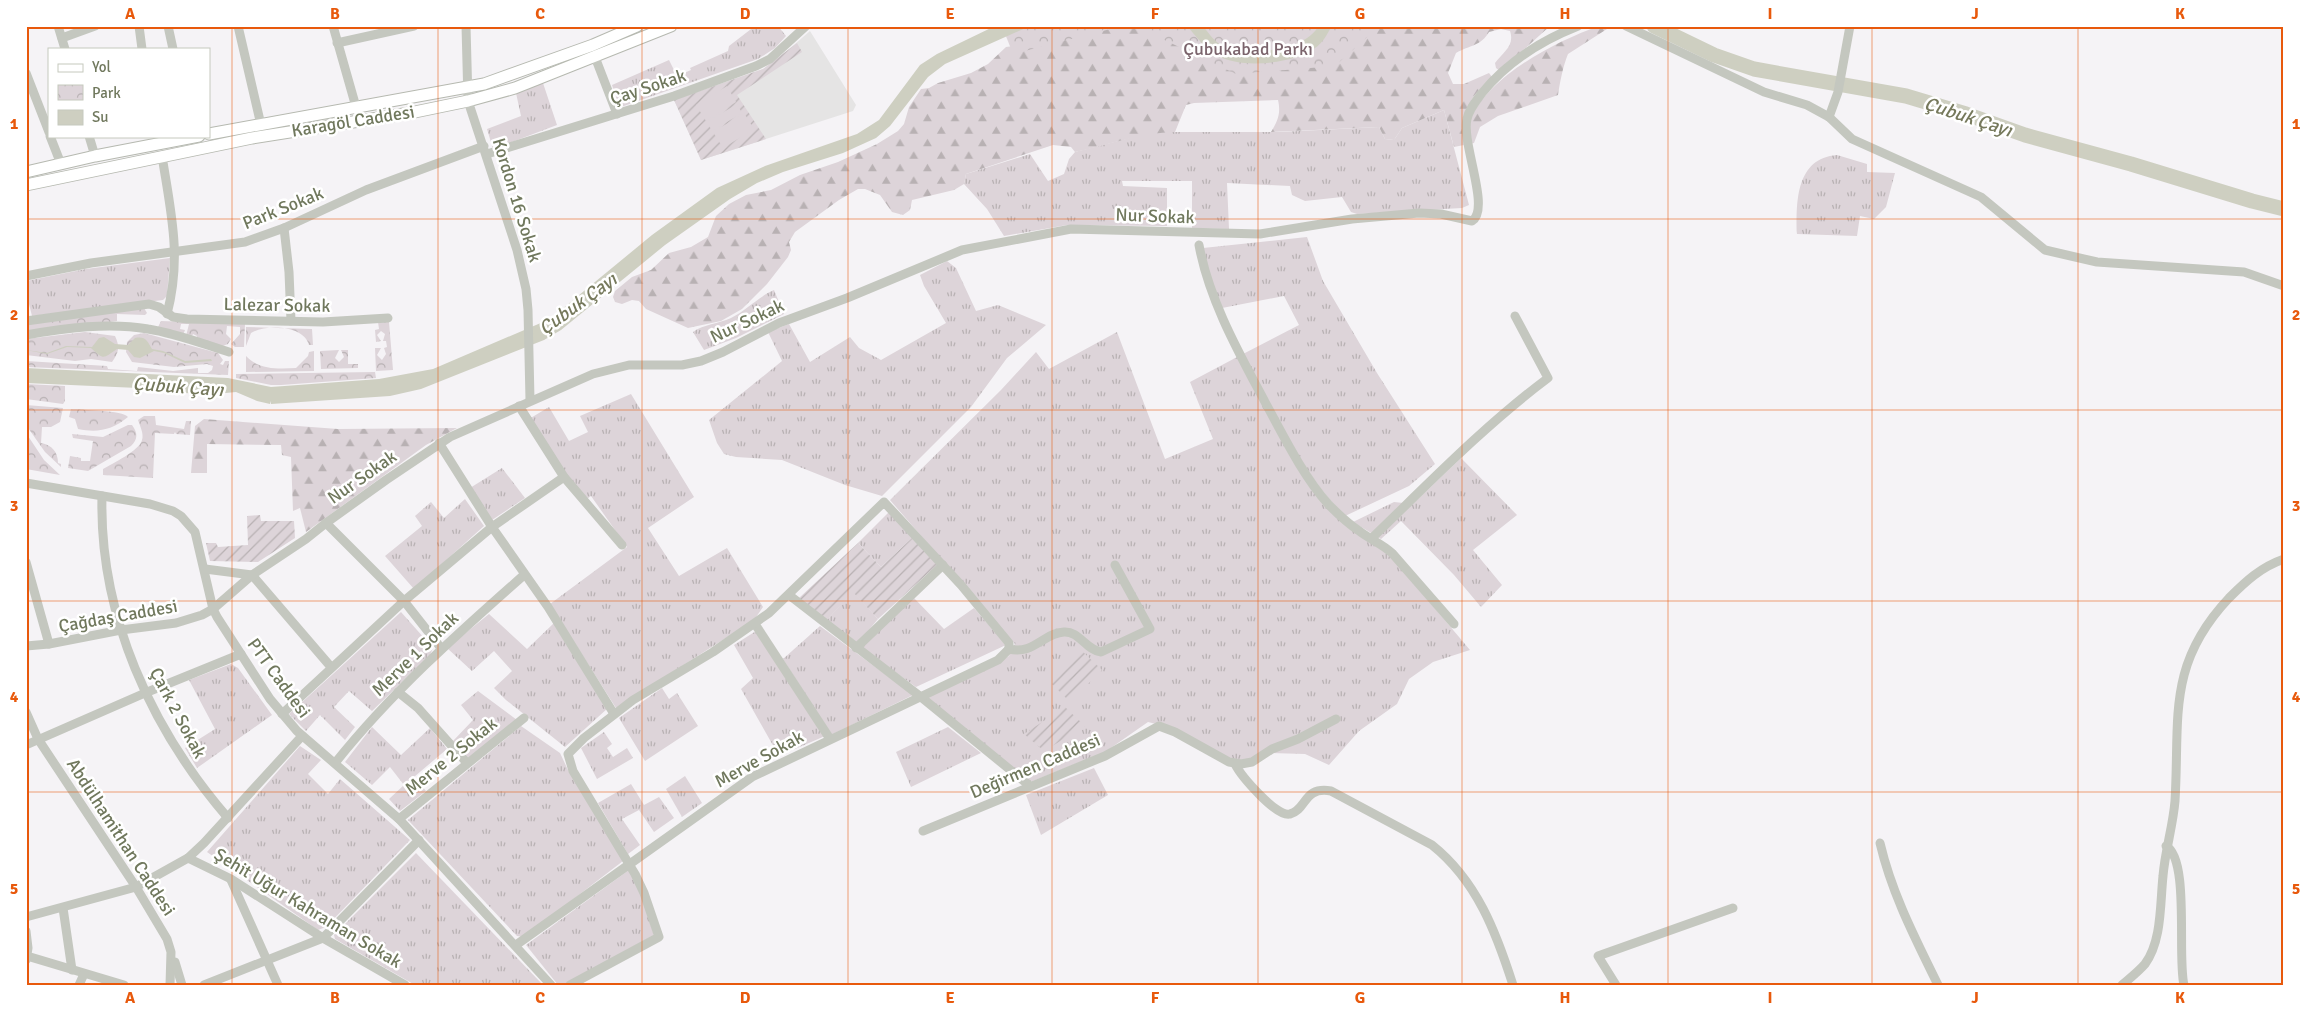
<svg xmlns="http://www.w3.org/2000/svg" width="2310" height="1011" viewBox="0 0 2310 1011" font-family="Signika,sans-serif">
<defs>
<pattern id="grass-tufts" width="24" height="20" patternUnits="userSpaceOnUse" patternTransform="scale(1.25)"><rect width="24" height="20" fill="#ddd4d9"/><path d="M3 7l-1-3M5 7V3M7 7l1-3M15 17l-1-3M17 17v-4M19 17l1-3" fill="none" stroke="#b8b1b3"/></pattern>
<pattern id="forest-firs" width="22" height="20" patternUnits="userSpaceOnUse" patternTransform="scale(1.25)"><rect width="22" height="20" fill="#ddd4d9"/><path d="M5 1l3.5 6h-7zM16 11l3.5 6h-7z" fill="#b8b1b3"/></pattern>
<pattern id="park-crowns" width="20" height="18" patternUnits="userSpaceOnUse" patternTransform="scale(1.25)"><rect width="20" height="18" fill="#ddd4d9"/><path d="M2 6a3 3 0 1 1 6 0M12 15a3 3 0 1 1 6 0" fill="none" stroke="#b8b1b3"/></pattern>
<pattern id="garden-furrows" width="10" height="10" patternUnits="userSpaceOnUse" patternTransform="scale(1.25)"><rect width="10" height="10" fill="#ddd4d9"/><path d="M-1 1l2-2M0 10L10 0M9 11l2-2" fill="none" stroke="#b8b1b3"/></pattern>
</defs>
<rect width="100%" height="100%" fill="#f5f3f6"/>
<polygon fill="#e5e4e4" points="810,31 856,105 853,111 701,160 674,100 763,69 773,63"/>
<g fill="url(#grass-tufts)">
<polygon points="755,26 778,26 786,36 775,48 758,59 621,107 619,106 612,85 669,60 677,76 691,70 690,68 728,51 729,46"/>
<polygon points="543,83 557,125 493,149 487,129 521,116 516,93"/>
<polygon points="1444,110 1469,205 1462,208 1357,214 1351,212 1342,197 1305,201 1292,195 1290,186 1227,183 1229,229 1192,228 1192,181 1122,181 1123,186 1167,188 1167,226 1067,225 1004,236 987,209 964,184 966,174 1030,154 1048,181 1064,174 1069,159 1075,152 1153,132 1279,132 1379,127 1385,139 1394,140 1402,128"/>
<path d="M1837,155l30,9v8l28,1 -9,34 -12,12 -14,-3 -3,20 -60,-2c-1,-32 -1,-76 40,-79z"/>
<path d="M1307,237l16,44 54,92 58,91 -26,22 -64,30c-41,-40 -76,-111 -102,-162l56,-29 -15,-29 -62,12 -11,-24 -8,-36z"/>
<polygon points="170,258 167,296 163,300 32,316 26,292 26,281 86,269"/>
<polygon points="947,261 956,268 976,311 998,305 1046,325 1007,358 971,407 882,496 845,485 782,460 736,457 724,454 717,443 709,420 782,361 768,332 789,324 810,362 850,337 859,348 881,360 946,323 924,286 920,275"/>
<path d="M774,290l10,24 -48,24 -32,12 -11,-18c11,-8 25,-8 38,-14 16,-8 27,-21 43,-28z"/>
<polygon points="1117,332 1165,459 1213,439 1190,382 1239,356 1329,508 1383,547 1470,650 1433,662 1409,679 1397,704 1359,731 1329,765 1305,754 1270,753 1249,760 1236,760 1221,755 1172,728 1148,722 1105,752 1033,781 1028,781 926,697 999,662 1009,656 1015,644 890,500 1001,390 1036,352 1049,369"/>
<polygon points="631,394 694,497 648,528 679,576 727,548 763,607 754,620 616,708 550,604 627,547 591,496 584,501 529,419 549,407 569,441 588,432 580,416"/>
<polygon points="1461,458 1517,515 1473,550 1502,585 1481,607 1454,575 1401,521 1381,539 1353,522 1394,502 1413,504"/>
<polygon points="502,468 525,498 492,520 470,488"/>
<polygon points="465,499 484,526 414,589 385,556 422,526 415,516 431,502 444,518"/>
<polygon points="890,511 913,537 881,567 858,543"/>
<polygon points="853,591 878,619 858,643 826,621"/>
<polygon points="914,598 944,629 974,608 1006,645 916,687 861,648"/>
<polygon points="401,612 433,648 430,655 372,711 349,691 334,707 355,727 345,740 320,715 306,731 289,714"/>
<polygon points="489,614 527,649 554,623 608,708 565,747 506,700 494,688 512,671 494,651 472,671 447,648"/>
<polygon points="820,626 913,695 831,735 783,659"/>
<polygon points="756,631 825,736 779,756 741,689 753,678 734,645"/>
<polygon points="231,664 238,668 272,715 197,768 185,748 215,729 189,680"/>
<polygon points="662,688 669,699 677,693 698,726 645,761 619,718"/>
<polygon points="478,691 517,720 470,760 453,741 473,720 461,705"/>
<polygon points="521,726 560,753 568,770 623,861 524,937 517,936 408,820"/>
<polygon points="372,727 401,755 430,728 447,749 414,777 426,791 400,811 389,799 404,785 390,767 372,785 345,762"/>
<polygon points="948,727 981,753 911,787 896,752"/>
<polygon points="604,732 612,744 607,748 613,757 627,748 633,758 597,779 581,748"/>
<polygon points="300,746 321,760 308,774 328,794 340,779 410,840 326,927 318,930 207,852"/>
<polygon points="1094,768 1108,795 1041,835 1026,795"/>
<polygon points="685,776 702,803 682,817 666,789"/>
<polygon points="631,784 644,805 659,797 674,818 654,832 639,810 622,819 640,845 628,854 598,803"/>
<polygon points="416,853 543,985 415,985 335,939 334,935"/>
<polygon points="629,870 637,882 654,935 563,985 558,985 526,945"/>
</g>
<g fill="url(#forest-firs)">
<path d="M1054,26h496l-50,45 -4,-3 -1,-5c8,-11 20,-17 15,-32l-9,-2 -12,3c-8,14 -19,13 -33,21l-8,20 5,11h11l25,-11 3,4c-18,19 -23,20 -28,47l5,-2c19,-46 85,-80 130,-96l8,3 -39,25c-5,12 -8,28 -10,41l-60,21 -18,11 -6,16 -20,4 -10,-37 -42,18 -8,12 -9,-1 -6,-12 -108,5c7,-11 10,-19 7,-32l-84,3 -8,2 -11,27c-35,1 -66,13 -100,20l-4,-5 -18,-2 -87,29 -2,10 -10,6 -42,10 -2,10 -7,5 -11,-3 -12,-17 -15,-6h-7l-19,11 -44,32 -6,10 2,8 -3,7 -21,27 -25,25 -21,12 -33,7 -42,-19 -7,-8 -7,-1 -10,4 -7,-2 -2,-5 2,-6 17,-14 19,-7 18,-17 22,-6 17,-10 8,-21 13,-12 17,-9 25,-5 29,-15 38,-13 39,-18 21,-13 6,-7 5,-17 12,-18 8,-1 9,-5 33,-10 17,-9 18,-17 10,-1z"/>
<polygon points="204,419 338,429 457,428 426,445 306,532 300,508 293,511 291,457 282,455 281,445 207,444 207,473 191,473 195,426"/>
</g>
<g fill="url(#park-crowns)">
<polygon points="1002,26 1122,26 1013,54"/>
<polygon points="1135,26 1379,26 1335,66 1236,74"/>
<polygon points="144,308 147,313 145,315 117,314 117,321 26,332 26,324"/>
<polygon points="161,321 245,324 244,347 235,347 231,344 240,334 240,327 227,326 226,334 231,339 228,344 220,347 196,339 197,336 193,334 191,338 186,336 189,324 181,324 180,329 185,330 183,335 158,327"/>
<polygon points="378,322 389,322 393,370 376,371 375,348 381,348 377,355 382,360 386,354 384,348 387,347 386,341 383,341 385,334 381,331 377,335 381,341 376,342 375,330 379,329"/>
<path d="M246,327l66,2 1,16h-4c-5,-20 -44,-21 -58,-12l-5,13z"/>
<path d="M85,332l30,4c5,11 4,16 -3,26l-21,-3 -16,2 -49,-6v-16z"/>
<polygon points="144,333 218,353 223,360 220,364 223,365 225,361 229,361 228,375 26,367 26,361 107,366 108,369 137,371 138,367 173,371 198,368 198,373 208,373 212,370 213,366 207,364 174,367 132,362 126,352 127,342 134,335"/>
<polygon points="339,350 335,358 339,362 344,357 341,350 348,350 348,364 358,364 358,368 321,369 320,351"/>
<path d="M314,351v20l-68,1v-16c13,14 32,13 50,12l12,-12 1,-4z"/>
<polygon points="375,372 376,378 281,385 271,385 236,378 236,374"/>
<polygon points="26,384 65,386 65,401 63,404 26,399"/>
<path d="M26,405l37,3 -3,14 -9,5h-9l-1,16c11,2 17,9 17,20l3,1v3l-16,-15 -19,-27z"/>
<path d="M71,409c11,1 52,1 57,8 -16,13 -30,16 -50,12l-3,-10 -6,-2z"/>
<path d="M144,416h11l1,9 28,4 2,-8h5l-1,14 -14,-1 -1,-2 -1,2 -19,-1 -2,45 -50,-3v-6c9,-5 37,-19 39,-29 2,-6 -2,-14 -4,-20z"/>
<path d="M128,425h4c6,8 6,14 -1,21l-43,25 -20,-3 2,-12 11,2v3h9l3,-20 -20,-3 -1,-4 31,3z"/>
<polygon points="26,433 44,460 60,475 26,469"/>
</g>
<g fill="url(#garden-furrows)">
<polygon points="797,43 802,52 737,95 766,139 701,160 674,100 763,69"/>
<polygon points="260,515 261,521 294,521 295,538 258,562 210,561 206,543 216,543 218,547 248,545 247,516"/>
<polygon points="913,537 937,565 878,619 853,592 826,621 799,598 858,543 881,567"/>
<polygon points="1081,650 1102,670 1070,702 1050,682"/>
<polygon points="1065,707 1085,726 1044,751 1024,734"/>
</g>
<g fill="#ddd4d9">
<polygon points="727,86 736,102 706,121 696,105"/>
<polygon points="737,104 742,113 712,131 707,122"/>
<polygon points="744,113 754,129 723,148 713,132"/>
</g>
<g fill="#cecfc1">
<polygon points="995,26 1030,26 945,64 928,77 890,126 876,138 843,153 783,172 757,183 730,199 665,245 561,330 544,340 421,389 390,396 271,404 271,401 270,404 257,401 236,392 205,395 138,388 26,383 26,368 228,378 271,387 379,379 433,369 550,319 652,235 717,188 765,166 857,134 879,120 920,65 937,54"/>
<path d="M1187,26h16c6,8 13,17 22,22 7,4 16,3 23,3 25,0 55,-2 71,-25h13c-5,8 -9,17 -17,22 -22,16 -73,21 -97,8 -13,-7 -22,-20 -31,-30z"/>
<path d="M104,337l11,7 13,1 7,-7c11,-2 12,3 17,11l11,2 22,10 26,-2 1,2 -27,2 -21,-10 -10,-2 -14,7 -6,-1 -6,-7 -11,-1c-14,9 -12,12 -26,-1l-24,-1 -20,7 -21,-4 21,3 19,-7 26,1 7,-9z"/>
</g>
<g fill="none" stroke-linecap="round" stroke-linejoin="round">
<polyline stroke="#cecfc1" stroke-width="15" points="1654,26 1714,55 1754,69 1906,96 1966,114 2025,135 2131,164 2252,201 2284,209"/>
<g stroke="#b6b9b0" stroke-width="13">
<g id="major">
<polyline points="209,134 484,84 593,45 637,26"/>
<polyline points="26,172 95,156 199,136"/>
<polyline points="26,185 252,138 410,113 468,101 515,88 671,26"/>
</g>
</g>
<g stroke="#c4c7bf" stroke-width="9">
<polyline points="58,26 65,49"/>
<polyline points="139,26 142,49"/>
<polyline points="168,26 173,49"/>
<polyline points="238,26 261,125"/>
<polyline points="333,26 356,107"/>
<polyline points="466,26 468,101 517,250 526,289 528,310 530,400"/>
<polyline points="1626,26 1764,92 1807,105 1829,117 1852,139 1981,197 2045,250 2097,262 2244,272 2284,286"/>
<polyline points="62,38 95,26"/>
<polyline points="337,43 414,26"/>
<polyline points="595,57 617,114"/>
<polyline points="26,73 49,132"/>
<polyline points="1829,117 1838,92 1850,26"/>
<polyline points="50,136 61,164"/>
<polyline points="89,136 95,156"/>
<polyline points="487,154 674,96 756,66 770,59 806,26"/>
<path d="M162,156c9,57 20,101 5,158"/>
<polyline points="284,228 289,272 291,321"/>
<path d="M1199,245c10,55 40,108 66,157 19,35 38,74 64,103 9,9 18,18 29,25 11,9 23,13 34,23l62,71"/>
<polyline points="26,276 91,263 245,242 284,228 366,190 484,146"/>
<polyline points="26,321 149,304 159,307 173,317 187,319 323,322 388,318"/>
<path d="M26,335c39,-7 83,-13 122,-6 27,4 55,15 81,23"/>
<polyline points="519,406 564,477 622,545"/>
<polyline points="439,443 492,527 548,607 614,714"/>
<polyline points="26,483 150,504 173,511 181,516 195,532 213,609 217,617 270,699 297,731 399,819 551,985"/>
<path d="M102,496c-3,119 49,233 126,322"/>
<polyline points="326,523 404,601 441,648"/>
<path d="M1372,538c57,-55 112,-112 176,-160l-33,-62"/>
<polyline points="26,562 49,644"/>
<polyline points="205,569 252,575 331,667"/>
<polyline points="789,595 921,697 1030,786"/>
<polyline points="755,624 830,739"/>
<path d="M26,646l23,-2 72,-14 55,-7 26,-8 11,-6 39,-34 54,-36 20,-16 60,-43 64,-43 143,-63 36,-9h53l19,-4 22,-9 56,-29 68,-25 115,-48 109,-21 189,5 92,-15 67,-6 22,1 31,7c19,-12 -11,-78 -5,-102 2,-10 9,-18 15,-26 26,-32 58,-52 96,-67"/>
<polyline points="856,648 943,565"/>
<path d="M1009,649c25,6 34,-16 55,-17 15,-1 22,18 37,20l49,-23 -35,-64"/>
<polyline points="398,692 418,708 467,763"/>
<polyline points="26,712 38,739 136,887 167,939 171,952 170,985"/>
<polyline points="282,714 404,601 492,527 564,477"/>
<polyline points="26,745 145,693 241,654"/>
<path d="M335,763c56,-70 122,-129 189,-188"/>
<path d="M1235,764c6,12 42,54 55,50 17,-4 13,-28 41,-23l101,54c45,36 64,87 81,140"/>
<polyline points="399,819 524,718"/>
<polyline points="923,831 1105,756 1159,726 1175,732 1229,762 1241,764 1252,762 1272,749 1298,739 1336,719"/>
<path d="M1880,843c12,51 35,95 58,142"/>
<path d="M2166,846c24,13 11,111 18,139"/>
<polyline points="188,858 204,843 302,736"/>
<polyline points="231,880 278,985"/>
<polyline points="63,908 72,970"/>
<polyline points="26,917 136,887 188,858 231,879 323,938 405,985"/>
<polyline points="26,931 28,948 26,960"/>
<polyline points="516,945 752,777 998,660 1009,649"/>
<polyline points="27,956 124,985"/>
<polyline points="175,962 182,985"/>
<polyline points="79,985 84,974"/>
<polyline points="204,985 323,938 419,840"/>
<polyline points="570,985 659,937 644,893 635,874 573,771 568,754 584,738 633,700 713,652 769,613 884,502 961,585 1009,643 1009,649"/>
<polyline points="1616,985 1598,956 1733,908"/>
<path d="M2122,985c8,-7 16,-13 23,-21 17,-23 15,-60 18,-88 2,-25 10,-50 12,-75 5,-83 -9,-136 54,-203 17,-17 32,-31 55,-39"/>
</g>
<use href="#major" stroke="#fff" stroke-width="11"/>
</g>
<path fill="none" stroke="#e8590c" stroke-width="1" stroke-opacity="0.55" d="M232,26v959M438,26v959M642,26v959M848,26v959M1052,26v959M1258,26v959M1462,26v959M1668,26v959M1872,26v959M2078,26v959M26,219h2258M26,410h2258M26,601h2258M26,792h2258"/>
<g text-anchor="middle" dominant-baseline="central" stroke-width="5" stroke-linejoin="round" paint-order="stroke">
<g font-size="18" fill="#7b646c" stroke="#fff">
<text x="1248" y="49">Çubukabad Parkı</text>
</g>
<g font-size="18" fill="#70785d" stroke="#fff">
<text transform="translate(648 87) rotate(-18)">Çay Sokak</text>
<text transform="translate(353 121) rotate(-9)">Karagöl Caddesi</text>
<text transform="translate(517 200) rotate(73)">Kordon 16 Sokak</text>
<text transform="translate(283 208) rotate(-22)">Park Sokak</text>
<text transform="translate(1155 216) rotate(2)">Nur Sokak</text>
<text transform="translate(277 305) rotate(1)">Lalezar Sokak</text>
<text transform="translate(747 321) rotate(-25)">Nur Sokak</text>
<text transform="translate(362 477) rotate(-35)">Nur Sokak</text>
<text transform="translate(118 616) rotate(-10)">Çağdaş Caddesi</text>
<text transform="translate(415 654) rotate(-44)">Merve 1 Sokak</text>
<text transform="translate(279 678) rotate(54)">PTT Caddesi</text>
<text transform="translate(178 713) rotate(62)">Çark 2 Sokak</text>
<text transform="translate(451 756) rotate(-39)">Merve 2 Sokak</text>
<text transform="translate(759 759) rotate(-29)">Merve Sokak</text>
<text transform="translate(1035 766) rotate(-23)">Değirmen Caddesi</text>
<text transform="translate(121 837) rotate(57)">Abdülhamithan Caddesi</text>
<text transform="translate(308 908) rotate(31)">Şehit Uğur Kahraman Sokak</text>
</g>
<g font-size="19" font-style="italic" fill="#76795c" stroke="#fff">
<text transform="translate(1968 117) rotate(18)">Çubuk Çayı</text>
<text transform="translate(578 304) rotate(-36)">Çubuk Çayı</text>
<text transform="translate(178 387) rotate(4)">Çubuk Çayı</text>
</g>
</g>
<rect width="2310" height="1011" fill="none" stroke="#ffffff" stroke-width="55"/>
<rect x="48" y="48" width="162" height="90" fill="#ffffff" stroke="#c6c9be"/>
<rect x="58" y="64" width="25" height="8" fill="#ffffff" stroke="#c6c9be"/>
<text x="92" y="72" font-size="15" fill="#70785d">Yol</text>
<rect x="58" y="85" width="25" height="15" fill="url(#park-crowns)" stroke="#c6c9be"/>
<text x="92" y="98" font-size="15" fill="#70785d">Park</text>
<rect x="58" y="110" width="25" height="15" fill="#cecfc1" stroke="#c6c9be"/>
<text x="92" y="122" font-size="15" fill="#70785d">Su</text>
<rect x="28" y="28" width="2254" height="956" fill="none" stroke="#e8590c" stroke-width="2"/>
<g font-size="16" text-anchor="middle" font-weight="bold" fill="#e8590c">
<text x="130" y="19">A</text>
<text x="335" y="19">B</text>
<text x="540" y="19">C</text>
<text x="745" y="19">D</text>
<text x="950" y="19">E</text>
<text x="1155" y="19">F</text>
<text x="1360" y="19">G</text>
<text x="1565" y="19">H</text>
<text x="1770" y="19">I</text>
<text x="1975" y="19">J</text>
<text x="2180" y="19">K</text>
<text x="14" y="129">1</text>
<text x="2296" y="129">1</text>
<text x="14" y="320">2</text>
<text x="2296" y="320">2</text>
<text x="14" y="511">3</text>
<text x="2296" y="511">3</text>
<text x="14" y="702">4</text>
<text x="2296" y="702">4</text>
<text x="14" y="894">5</text>
<text x="2296" y="894">5</text>
<text x="130" y="1003">A</text>
<text x="335" y="1003">B</text>
<text x="540" y="1003">C</text>
<text x="745" y="1003">D</text>
<text x="950" y="1003">E</text>
<text x="1155" y="1003">F</text>
<text x="1360" y="1003">G</text>
<text x="1565" y="1003">H</text>
<text x="1770" y="1003">I</text>
<text x="1975" y="1003">J</text>
<text x="2180" y="1003">K</text>
</g>
</svg>
